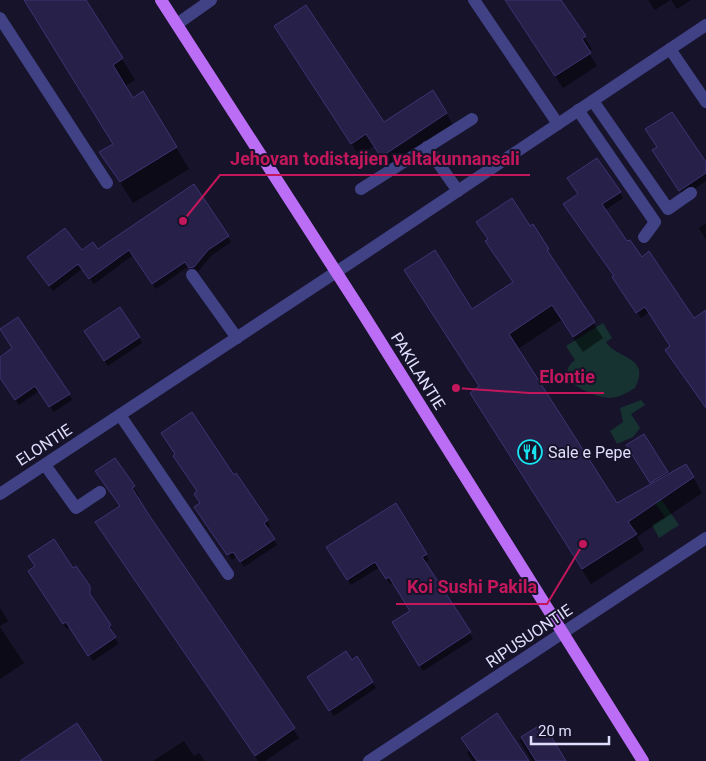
<svg xmlns="http://www.w3.org/2000/svg" width="706" height="761" viewBox="0 0 706 761" font-family="Roboto,sans-serif">
<rect width="100%" height="100%" fill="#16132a"/>
<g fill="#163331">
<path d="M603,323l9,15 -6,4c10,17 46,14 29,46 -8,5 -17,10 -26,10 -16,-1 -59,-19 -34,-38l-9,-14z"/>
<polygon points="641,400 645,405 631,414 640,428 633,437 617,444 610,431 623,422 620,408"/>
<polygon points="648,486 658,501 661,499 679,525 659,538 652,525 665,517 644,488"/>
</g>
<g fill="#0007">
<polygon points="26,0 85,0 135,80 125,86 133,99 143,93 189,169 133,203 101,152 114,144"/>
<polygon points="505,0 560,0 592,49 588,52 597,66 563,88"/>
<polygon points="648,0 670,0 655,10"/>
<polygon points="671,0 691,0 677,9"/>
<polygon points="282,39 383,124 446,113 453,125 388,168 374,146 359,155"/>
<polygon points="657,156 706,164 706,181 684,196"/>
<polygon points="620,192 623,198 605,210 627,243 694,319 706,323 706,408 672,346 649,312 641,318 615,276 568,210"/>
<polygon points="478,222 530,227 533,226 556,266 603,338 583,352 561,320 518,349 616,505 652,485 628,445 643,436 668,475 693,477 702,493 637,537 644,550 591,584 480,408 480,387 472,310 513,283"/>
<polygon points="706,223 706,240 699,228"/>
<polygon points="228,237 231,242 211,256 197,273 194,273 189,266 156,289 133,255 94,284 82,269 53,291 32,263 82,252"/>
<polygon points="89,337 139,337 142,343 108,366"/>
<polygon points="0,358 69,394 72,400 54,412 39,391 19,405 0,377"/>
<polygon points="115,460 139,496 137,497 299,738 265,761 258,761 102,532 121,507"/>
<polygon points="233,476 267,521 270,526 267,529 277,545 244,567 237,556 232,560 199,513"/>
<polygon points="395,504 429,560 425,563 473,639 423,671 394,623 412,611 393,582 390,584 380,567 351,585 328,547"/>
<polygon points="73,570 89,587 93,600 110,626 118,644 93,661 70,627 67,629 33,577"/>
<polygon points="0,608 8,621 0,626"/>
<polygon points="0,627 24,663 0,679"/>
<polygon points="372,682 376,688 334,716 312,683"/>
<polygon points="542,725 565,761 532,761 519,740"/>
<polygon points="184,741 194,756 199,753 205,761 153,761"/>
<polygon points="470,750 527,761 472,761 467,753"/>
</g>
<g fill="#272049" stroke="#3e3474">
<polygon points="24,0 86,0 123,58 113,65 133,98 143,91 177,147 120,182 99,152 113,144"/>
<polygon points="505,0 561,0 586,36 582,39 591,53 555,76"/>
<polygon points="306,5 384,122 433,90 447,113 381,157 366,134 351,144 274,26"/>
<polygon points="672,112 706,162 706,173 679,191 652,150 657,147 645,129"/>
<polygon points="597,158 621,192 602,204 627,241 630,240 642,257 649,251 694,318 706,310 706,408 665,350 670,346 645,307 636,313 612,277 614,276 563,204 578,194 567,178"/>
<polygon points="194,184 229,236 208,250 194,267 189,268 185,262 152,284 129,250 89,279 78,264 49,286 27,257 65,228 82,250 93,242 98,249"/>
<polygon points="512,198 530,226 533,224 549,249 547,250 595,322 573,337 552,305 509,334 617,503 686,464 694,477 628,522 637,534 582,569 470,393 479,386 404,270 435,250 472,309 513,282 485,241 488,239 476,222"/>
<polygon points="120,307 140,337 104,361 84,331"/>
<polygon points="18,317 70,394 49,407 35,386 15,400 0,378 0,357 12,348 0,329"/>
<polygon points="192,412 234,475 236,473 262,511 268,520 264,523 275,539 240,562 233,552 227,555 194,507 200,503 194,494 197,491 173,456 175,454 161,433"/>
<polygon points="644,434 668,472 650,483 626,445"/>
<polygon points="115,458 135,486 132,488 149,515 295,728 255,756 95,522 120,506 95,471"/>
<polygon points="396,503 427,554 422,557 471,632 419,666 392,622 410,611 389,577 386,579 375,562 347,580 326,547"/>
<polygon points="54,539 73,568 76,566 90,586 90,594 111,625 109,627 116,637 88,656 66,622 63,624 28,571 35,566 28,556"/>
<polygon points="346,651 352,660 357,656 373,682 329,711 307,677"/>
<polygon points="497,713 529,761 477,761 461,738"/>
<polygon points="77,723 102,761 20,761"/>
<polygon points="543,723 566,761 536,761 521,737"/>
</g>
<g fill="none" stroke-linecap="round" stroke-linejoin="round">
<g stroke="#414285" stroke-width="12">
<polyline points="474,0 558,124"/>
<polyline points="0,18 107,183"/>
<polyline points="177,24 211,0"/>
<polyline points="670,49 706,102"/>
<polyline points="593,101 668,209 691,193"/>
<polyline points="578,110 655,222 644,237"/>
<polyline points="427,147 458,191"/>
<polyline points="361,189 472,119"/>
<polyline points="192,275 237,338"/>
<polyline points="120,415 228,574"/>
<polyline points="45,465 76,508 100,492"/>
<polyline points="0,494 365,253 706,25"/>
<polyline points="369,761 706,538"/>
</g>
<polyline stroke="#bc6df5" stroke-width="12" points="161,0 360,309 643,761"/>
</g>
<defs>
<g id="restaurant-ring" transform="scale(1.25)"><circle r="9.5" fill="#16132a" stroke="#18e3ef" stroke-width="1.5"/><path d="M-5-6h1v4h1v-4h1v4h1v-4h1v5L-1.5 .5V6h-2V.5L-5-1ZM5-6V6H3V1.5H1.5Q1.5-4 5-6Z" fill="#18e3ef"/></g>
</defs>
<g fill-rule="evenodd">
<use href="#restaurant-ring" x="530" y="452"/>
</g>
<g text-anchor="middle" dominant-baseline="central" stroke-width="4" stroke-linejoin="round" paint-order="stroke">
<g font-size="16" fill="#e0defd" stroke="#16132a">
<text transform="translate(418 371) rotate(58)">PAKILANTIE</text>
<text transform="translate(44 445) rotate(-33)">ELONTIE</text>
<text transform="translate(529 636) rotate(-34)">RIPUSUONTIE</text>
</g>
<g font-size="16" fill="#e0defd" stroke="#16132a" text-anchor="start">
<text x="548" y="452">Sale e Pepe</text>
</g>
</g>
<path fill="none" stroke="#c2185b" stroke-width="2" d="M183 221L220 175H530M456 388L529 393H604M583 544L547 604H396"/>
<g fill="#c2185b" stroke="#16132a" stroke-width="2">
<circle cx="183" cy="221" r="5"/>
<circle cx="456" cy="388" r="5"/>
<circle cx="583" cy="544" r="5"/>
</g>
<g font-size="18" text-anchor="middle" font-weight="bold" fill="#c2185b" stroke="#16132a" stroke-width="4" stroke-linejoin="round" paint-order="stroke">
<text x="375" y="165">Jehovan todistajien valtakunnansali</text>
<text x="567" y="383">Elontie</text>
<text x="472" y="593">Koi Sushi Pakila</text>
</g>
<path d="M531 736v8h78v-8" fill="none" stroke="#e0defd" stroke-width="2.5"/>
<text x="538" y="736" font-size="15" fill="#e0defd" stroke="#16132a" stroke-width="4" paint-order="stroke">20 m</text>
</svg>
